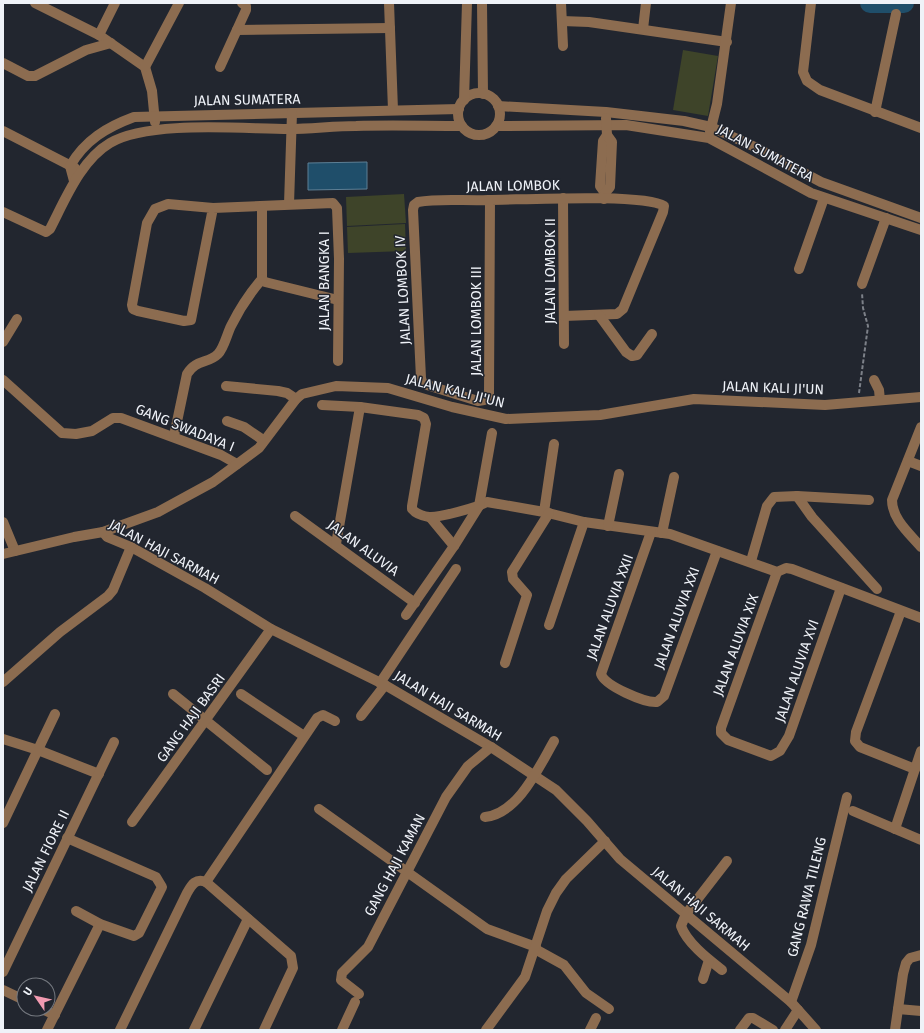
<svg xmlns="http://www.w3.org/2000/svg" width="924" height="1033" viewBox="0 0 924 1033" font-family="'Fira Sans',sans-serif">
<rect width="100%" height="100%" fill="#22262f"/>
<g fill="#3e4429">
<polygon points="683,50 718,56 708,116 673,110"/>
<polygon points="404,194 406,223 347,226 346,197"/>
<polygon points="405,224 406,251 348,253 347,227"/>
</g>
<polygon fill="#1f4e6a" stroke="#5d7f95" points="367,162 367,189 308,190 308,163"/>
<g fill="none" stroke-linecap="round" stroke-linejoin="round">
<polyline stroke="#1f4e6a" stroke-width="20" points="870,3 904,3"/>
<polyline stroke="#7d8189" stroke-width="2" stroke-dasharray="4 2" stroke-linecap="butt" points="859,393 868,326 863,308 862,293"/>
<g stroke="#8c6c50" stroke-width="10">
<polyline points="35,3 99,35 145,67 152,91 155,122"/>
<polyline points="389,3 393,110"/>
<polyline points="482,3 483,94"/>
<polyline points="561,3 563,46"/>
<polyline points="811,3 803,72 807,81 820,90 921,128"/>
<polyline points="562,21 589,22 727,42"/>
<polyline points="643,29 646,3"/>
<polyline points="237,30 390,28"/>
<polyline points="99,35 115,3"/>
<polyline points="3,63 28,76 35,76 86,50 111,43"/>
<polyline points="145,67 179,3"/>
<polyline points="220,67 246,10 246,6 242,3"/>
<circle cx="479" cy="114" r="21"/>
<polyline points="464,100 467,3"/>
<polyline points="498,106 606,112 684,121 711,127 755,147 821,182 921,218"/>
<polyline points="875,112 896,14"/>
<polyline points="496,126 626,125 709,138 811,193 921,230"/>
<polyline points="3,131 75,168"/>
<polyline points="710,132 717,104 731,3"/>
<path d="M74,181l-4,-15c15,-26 37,-39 64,-49l325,-8"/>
<polyline points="605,193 600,186 603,141 607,135"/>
<polyline points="563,198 564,344"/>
<polyline points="604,199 605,193 610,187 612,142 607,135 606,118"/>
<path d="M490,200l-1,195 -5,5 -6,1 -51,-16 -5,-3 -1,-4 -8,-168 1,-5 4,-3c22,-4 47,-1 70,-2 30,0 156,-7 176,6l-1,6 -40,97 -6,5 -53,2"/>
<polyline points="289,204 292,113"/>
<polyline points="213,208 191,320 184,321 138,311 133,309 132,305 147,223 155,209 168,204 213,208 333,203 337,208 339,259 338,361"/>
<path d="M3,212l43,20 4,-3c15,-29 31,-69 60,-86 39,-23 133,-14 179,-14 22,0 45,-3 67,-3 35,-1 70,0 106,0"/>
<polyline points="799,269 824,198"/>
<polyline points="262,279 265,282 338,300"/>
<polyline points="262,279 262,207"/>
<polyline points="862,284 886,218"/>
<polyline points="599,315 626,352 632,356 637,355 652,334"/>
<polyline points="3,342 17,319"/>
<polyline points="3,380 62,433 76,434 92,431 113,418 121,418 221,455 237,464"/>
<polyline points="874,380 879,390 880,400"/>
<polyline points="226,386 278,391 287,393 296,399"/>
<path d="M322,405l38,2 58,8 6,3 2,6 -14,82v3c4,5 10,7 17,8 10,1 49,-10 58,-15l57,10 40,10 86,12 107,38 9,-4 6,1 129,49"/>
<polyline points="227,421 244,427 263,440"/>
<path d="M921,427l-29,73c0,19 17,33 29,47"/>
<path d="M174,436l13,-62c9,-15 21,-10 31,-20 6,-6 9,-20 13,-28 8,-16 19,-33 31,-47"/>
<polyline points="908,461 921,466"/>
<polyline points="797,496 812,517 877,589"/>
<polyline points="544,512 554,444"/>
<polyline points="295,516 415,603"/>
<polyline points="430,517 454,546"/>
<polyline points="3,522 15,551"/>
<polyline points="608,526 619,474"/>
<polyline points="103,532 107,537 131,547 205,588 271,629 385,685 491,747 556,790 587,821 620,859 791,1002 816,1030"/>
<path d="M651,532l-50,142c4,12 44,29 56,28l7,-6 53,-145"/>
<polyline points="662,533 674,477"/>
<polyline points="336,544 360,407"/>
<polyline points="3,554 74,537 103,532 158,512 213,482 259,448 296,399 302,394 336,386 388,388 452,407 506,419 600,415 694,399 825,405 921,397"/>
<polyline points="751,561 767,506 774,497 797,496 869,500"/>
<polyline points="777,572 721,728 721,733 728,740 771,756 780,751 789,736 841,588"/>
<polyline points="901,611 856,732 855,741 860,747 915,769"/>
<polyline points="406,615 454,546 479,506 492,433"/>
<polyline points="549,625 584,522"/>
<polyline points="505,663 527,595 513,579 512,572 549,513"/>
<polyline points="3,682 60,632 108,596 113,590 131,547"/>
<polyline points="380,683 456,569"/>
<polyline points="173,694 267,770"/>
<polyline points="241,694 304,736"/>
<polyline points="361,716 385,685"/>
<polyline points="3,739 38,750 99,774"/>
<polyline points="319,809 487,929 536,947"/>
<polyline points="853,811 921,840"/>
<path d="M485,817c33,-3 54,-50 69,-76"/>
<polyline points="132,822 271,629"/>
<polyline points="3,823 55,714"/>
<polyline points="895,829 921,751"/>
<polyline points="67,838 156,877 162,887 139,933 134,936 100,924 76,911"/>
<polyline points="206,882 317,718 323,715 335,721"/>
<polyline points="535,949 564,965 586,993 609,1009"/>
<path d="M722,970c-14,-11 -35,-27 -41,-44l5,-12 41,-53"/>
<polyline points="3,972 114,742"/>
<polyline points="703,979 709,960"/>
<polyline points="3,990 24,1000"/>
<polyline points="359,994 341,980 342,973 368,947 446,797 468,766 491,747"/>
<polyline points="791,1002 811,945 847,797"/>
<polyline points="42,1009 55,1015"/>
<polyline points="898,1009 921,1011"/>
<polyline points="47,1030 100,924"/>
<path d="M120,1030l67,-137c5,-9 9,-15 19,-11l85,74 2,12 -29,62"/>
<polyline points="194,1030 248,919"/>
<polyline points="342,1030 355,1002"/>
<polyline points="486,1030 525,977 547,911 556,893 566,879 605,841"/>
<polyline points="590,1030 596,1018"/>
<polyline points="740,1030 749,1018 753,1018 773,1030"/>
<polyline points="785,1030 798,1010"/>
<polyline points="895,1030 903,974 906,963 910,958 921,955"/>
</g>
</g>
<g text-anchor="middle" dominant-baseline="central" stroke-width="3" stroke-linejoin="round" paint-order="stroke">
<g font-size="14" fill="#eff2f8" stroke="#22262f">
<text transform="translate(247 100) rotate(-1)">JALAN SUMATERA</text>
<text transform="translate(765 153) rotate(28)">JALAN SUMATERA</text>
<text transform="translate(513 186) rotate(-1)">JALAN LOMBOK</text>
<text transform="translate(550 271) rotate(-90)">JALAN LOMBOK II</text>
<text transform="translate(324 281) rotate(-90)">JALAN BANGKA I</text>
<text transform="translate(403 290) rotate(-93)">JALAN LOMBOK IV</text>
<text transform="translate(476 321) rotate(-90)">JALAN LOMBOK III</text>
<text transform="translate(773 388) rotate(2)">JALAN KALI JI'UN</text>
<text transform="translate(455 391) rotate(14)">JALAN KALI JI'UN</text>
<text transform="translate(185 428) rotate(22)">GANG SWADAYA I</text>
<text transform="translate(363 548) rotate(36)">JALAN ALUVIA</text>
<text transform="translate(164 552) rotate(28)">JALAN HAJI SARMAH</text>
<text transform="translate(610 607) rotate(-70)">JALAN ALUVIA XXII</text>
<text transform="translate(677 618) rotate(-70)">JALAN ALUVIA XXI</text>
<text transform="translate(736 645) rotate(-70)">JALAN ALUVIA XIX</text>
<text transform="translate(797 671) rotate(-71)">JALAN ALUVIA XVI</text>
<text transform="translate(448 706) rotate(31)">JALAN HAJI SARMAH</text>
<text transform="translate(191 718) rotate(-54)">GANG HAJI BASRI</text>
<text transform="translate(46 851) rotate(-64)">JALAN FIORE II</text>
<text transform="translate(395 865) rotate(-62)">GANG HAJI KAMAN</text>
<text transform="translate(807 897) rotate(-76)">GANG RAWA TILENG</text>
<text transform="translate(701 909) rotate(40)">JALAN HAJI SARMAH</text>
</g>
</g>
<rect width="924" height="1033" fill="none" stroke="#eff2f8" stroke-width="8"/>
<g transform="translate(36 997) rotate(304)"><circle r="19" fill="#22262f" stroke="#74787f"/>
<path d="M0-3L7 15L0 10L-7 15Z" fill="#f19ab1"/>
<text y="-6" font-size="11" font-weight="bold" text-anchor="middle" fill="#eff2f8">U</text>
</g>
</svg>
